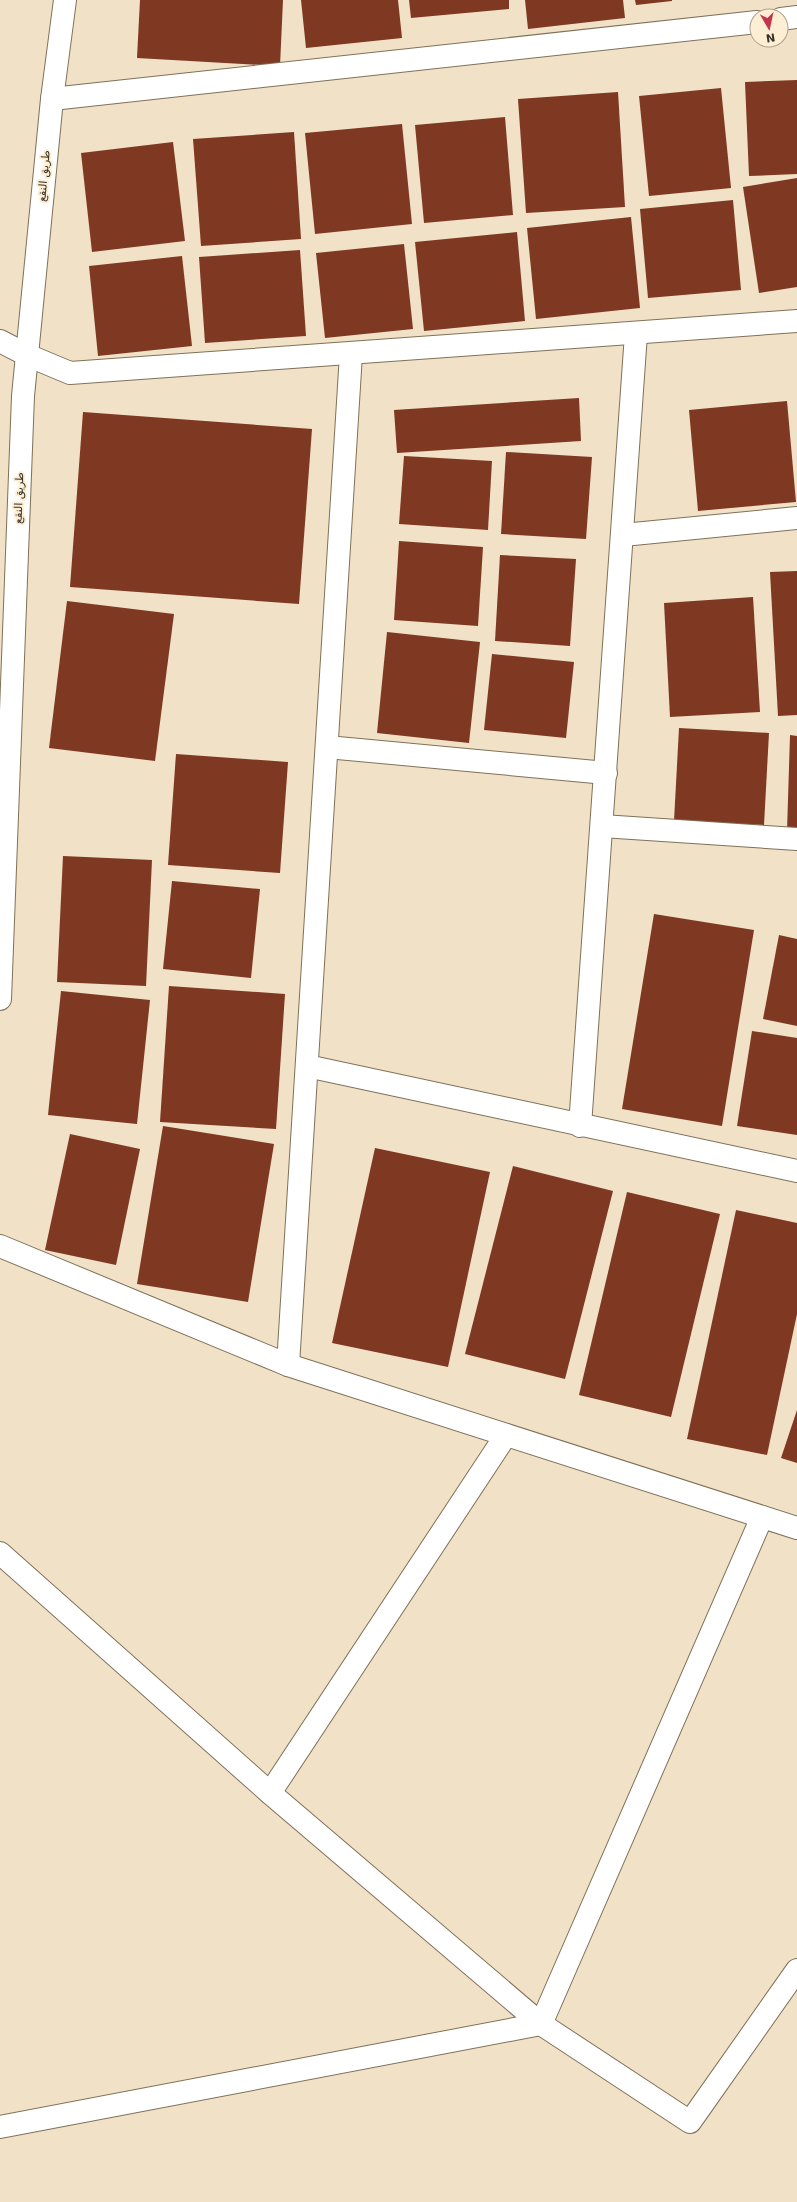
<svg xmlns="http://www.w3.org/2000/svg" width="797" height="2202" viewBox="0 0 797 2202" font-family="'DejaVu Sans','Noto Sans Arabic',sans-serif">
<rect width="100%" height="100%" fill="#f1e1c6"/>
<g fill="#7f3822">
<polygon points="140,0 283,0 280,66 137,58"/>
<polygon points="301,0 398,0 402,38 306,48"/>
<polygon points="409,0 509,0 509,9 411,18"/>
<polygon points="525,0 623,0 625,18 528,29"/>
<polygon points="635,0 672,0 672,1 636,5"/>
<polygon points="797,80 797,174 749,176 745,82"/>
<polygon points="721,88 731,188 649,196 639,96"/>
<polygon points="618,92 625,207 526,213 518,99"/>
<polygon points="505,117 513,215 424,223 415,125"/>
<polygon points="402,124 412,224 315,234 305,133"/>
<polygon points="294,132 301,239 201,246 193,139"/>
<polygon points="173,142 185,241 92,252 81,153"/>
<polygon points="797,178 797,287 759,293 743,187"/>
<polygon points="733,200 741,290 648,298 640,209"/>
<polygon points="631,217 640,308 536,319 527,228"/>
<polygon points="517,232 525,321 424,331 415,242"/>
<polygon points="404,244 413,329 325,338 316,253"/>
<polygon points="300,250 306,336 205,343 199,257"/>
<polygon points="182,256 192,346 98,356 89,266"/>
<polygon points="579,398 581,441 397,453 394,410"/>
<polygon points="787,401 796,502 698,511 689,410"/>
<polygon points="83,412 312,429 299,604 70,587"/>
<polygon points="506,452 592,457 586,539 501,534"/>
<polygon points="404,456 492,461 488,530 399,524"/>
<polygon points="399,541 483,547 478,626 394,620"/>
<polygon points="500,555 576,559 570,646 495,641"/>
<polygon points="797,571 797,715 778,716 770,572"/>
<polygon points="753,597 760,712 670,717 664,603"/>
<polygon points="67,601 174,614 155,761 49,748"/>
<polygon points="387,632 480,642 469,743 377,733"/>
<polygon points="492,654 574,662 566,738 484,730"/>
<polygon points="679,728 769,733 764,825 674,821"/>
<polygon points="790,735 797,736 797,832 787,832"/>
<polygon points="176,754 288,762 280,873 168,865"/>
<polygon points="63,856 152,860 146,986 57,982"/>
<polygon points="172,881 260,889 251,978 163,969"/>
<polygon points="654,914 754,930 722,1126 622,1109"/>
<polygon points="779,935 797,939 797,1026 763,1019"/>
<polygon points="169,986 285,994 276,1129 160,1122"/>
<polygon points="61,991 150,1000 137,1124 48,1115"/>
<polygon points="752,1031 797,1038 797,1135 737,1126"/>
<polygon points="163,1126 274,1144 248,1302 137,1284"/>
<polygon points="70,1134 140,1149 116,1265 45,1250"/>
<polygon points="375,1148 490,1172 448,1367 332,1343"/>
<polygon points="513,1166 613,1191 565,1379 465,1354"/>
<polygon points="627,1192 720,1214 671,1417 579,1395"/>
<polygon points="736,1210 797,1223 797,1314 767,1455 687,1439"/>
<polygon points="797,1410 797,1463 781,1458"/>
</g>
<g fill="none" stroke-linecap="round" stroke-linejoin="round">
<g stroke="#7f7159" stroke-width="24">
<g id="minor">
<polyline points="781,19 797,17"/>
<polyline points="52,99 757,22"/>
<polyline points="0,341 27,355 70,373 797,321"/>
<polyline points="623,535 797,518"/>
<polyline points="327,747 606,773"/>
<polyline points="602,826 797,839"/>
<polyline points="0,999 23,396 52,99 65,0"/>
<polyline points="307,1066 797,1171"/>
<polyline points="580,1126 636,334"/>
<polyline points="0,1246 288,1365 797,1528"/>
<polyline points="288,1365 351,354"/>
<polyline points="0,1553 270,1793 541,2024 690,2122 797,1970"/>
<polyline points="270,1793 506,1435"/>
<polyline points="0,2127 541,2024 762,1517"/>
</g>
</g>
<use href="#minor" stroke="#fff" stroke-width="22"/>
</g>
<g text-anchor="middle" dominant-baseline="central" stroke-width="4" stroke-linejoin="round" paint-order="stroke">
<g font-size="11" fill="#363026" stroke="#feeed3">
<text transform="translate(44 176) rotate(-85)">طريق النقع</text>
<text transform="translate(19 498) rotate(-88)">طريق النقع</text>
</g>
</g>
<g transform="translate(769 28) rotate(171)"><circle r="19" fill="#feeed3" stroke="#aea28e"/>
<path d="M0-3L7 15L0 10L-7 15Z" fill="#c5344d"/>
<text y="-6" font-size="11" font-weight="bold" text-anchor="middle" fill="#363026">N</text>
</g>
</svg>
